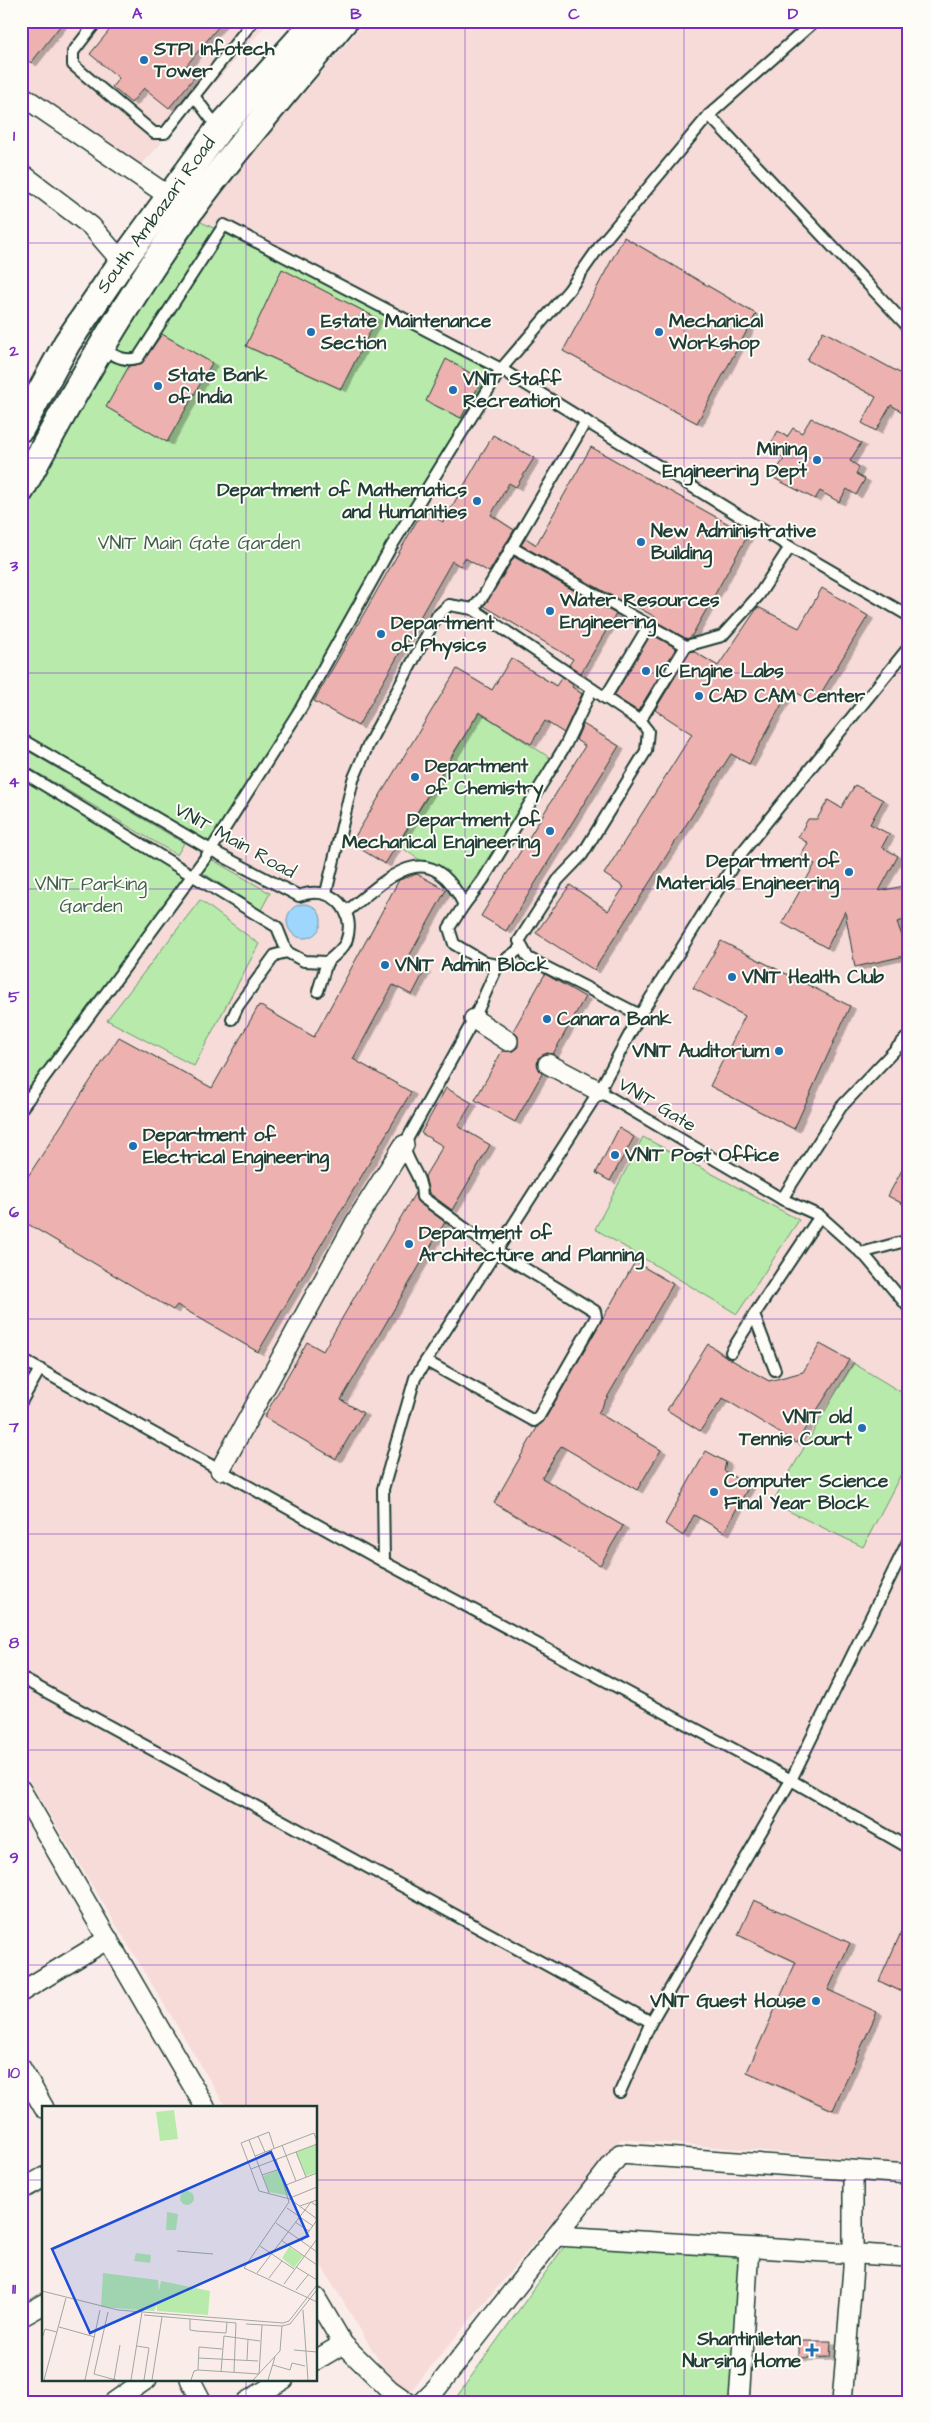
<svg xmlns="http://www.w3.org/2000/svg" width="930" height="2423" viewBox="0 0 930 2423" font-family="'Architects Daughter',sans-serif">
<defs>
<filter id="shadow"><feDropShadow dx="5.5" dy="3" stdDeviation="0" flood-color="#0004"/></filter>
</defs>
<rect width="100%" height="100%" fill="#faede9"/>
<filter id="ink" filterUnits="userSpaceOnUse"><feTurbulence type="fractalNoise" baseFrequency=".02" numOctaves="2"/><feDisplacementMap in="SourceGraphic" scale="10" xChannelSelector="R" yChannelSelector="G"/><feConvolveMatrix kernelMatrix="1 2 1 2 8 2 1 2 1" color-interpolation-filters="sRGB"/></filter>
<g filter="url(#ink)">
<g fill="#f6dbd8">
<polygon points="21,21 270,21 130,178 21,90"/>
<polygon points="366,21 909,21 909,2163 621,2139 403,2400 316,2257 316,2107 226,2107 21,1767 21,520 195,219"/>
</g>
<g fill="#b8ebab" stroke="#6c9470">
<polygon points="195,219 501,369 344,633 211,850 21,739 21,520 46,465"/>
<polygon points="479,712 552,759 466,892 398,845"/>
<polygon points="21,747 184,843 177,855 21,763"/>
<polygon points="21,771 194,874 21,1109"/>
<polygon points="211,859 270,893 261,910 200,871"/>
<polygon points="200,900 259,944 194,1066 107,1020"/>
<polygon points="643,1137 799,1220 737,1314 595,1229"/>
<polygon points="853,1363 909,1397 909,1459 863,1547 772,1503"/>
<polygon points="566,2244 742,2255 732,2402 453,2402"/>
</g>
<circle fill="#9ed6fe" stroke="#6b99ad" cx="304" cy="921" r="17"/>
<g fill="#edb2b0" stroke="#1f3d34" filter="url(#shadow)">
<polygon points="21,21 64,21 31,63 21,55"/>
<polygon points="117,21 223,21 186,66 197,74 169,108 144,88 131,103 112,87 119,78 90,54"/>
<polygon points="624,237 756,314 697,423 563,351"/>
<polygon points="282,269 377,318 341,389 246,346"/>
<polygon points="823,331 909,378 909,416 891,405 876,431 862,423 876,397 807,360"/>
<polygon points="162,334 212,363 167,442 106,407 129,366 142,363"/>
<polygon points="446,359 482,380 461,418 426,401"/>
<polygon points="811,418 861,443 850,461 859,467 856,474 865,479 856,495 847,489 839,502 820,491 815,499 772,477 784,459 768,449 778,431 787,437 793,428 802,433"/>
<polygon points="493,435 534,458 516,487 509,483 491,515 514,530 489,572 465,558 460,566 452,561 358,726 314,701 423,510 443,522"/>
<polygon points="591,447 748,535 691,637 687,639 655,621 657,618 625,600 623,602 521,545 526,538 536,545"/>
<polygon points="514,557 616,614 581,673 569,665 573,659 484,606"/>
<polygon points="822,588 868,616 815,703 790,689 749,764 731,754 594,970 536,933 570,885 608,911 624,887 604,874 692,734 655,710 690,652 693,651 718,666 758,607 799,628"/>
<polygon points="651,634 676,648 638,711 614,696"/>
<polygon points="511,658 556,686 562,677 573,685 572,687 582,694 564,733 545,721 531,744 479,712 385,864 351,843 457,669 492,690"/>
<polygon points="583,724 619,746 506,931 481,916 585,746 576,740"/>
<polygon points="855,785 883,800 870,824 889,834 882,847 898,856 879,891 909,885 909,919 897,922 909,955 855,967 845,911 827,948 782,923 815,864 800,856 808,843 798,837 808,819 817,819 828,800 841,808"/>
<polygon points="417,874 446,890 407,960 425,970 412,995 393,985 353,1059 411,1092 258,1352 177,1305 173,1310 21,1220 21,1187 119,1037 212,1088 259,1005 314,1037 399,880"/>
<polygon points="721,941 850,1006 794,1129 710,1086 745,1016 693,988"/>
<polygon points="545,974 585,997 553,1054 547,1053 538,1058 537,1065 542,1074 515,1122 475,1100 502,1051 513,1051 518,1047 518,1036 513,1031"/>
<polygon points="446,1088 472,1103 458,1126 490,1145 452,1210 429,1193 425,1176 443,1146 421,1133"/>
<polygon points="619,1128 634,1137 610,1181 596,1173"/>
<polygon points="909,1157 909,1207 888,1196"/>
<polygon points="415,1193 418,1202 445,1222 341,1400 363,1413 336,1459 264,1417 307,1342 323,1351"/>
<polygon points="635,1262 673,1284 598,1413 661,1450 637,1490 561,1446 542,1478 623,1526 600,1565 494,1503 538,1426 544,1421"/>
<polygon points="708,1344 728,1358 769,1381 803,1372 820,1344 849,1360 796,1443 723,1398 700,1431 667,1410"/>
<polygon points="706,1451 726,1462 724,1471 749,1486 724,1532 694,1515 683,1536 665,1524"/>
<polygon points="754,1900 850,1943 828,1990 877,2012 833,2110 747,2072 796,1962 738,1935"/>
<polygon points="909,1915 909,1995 879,1981"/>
<polygon points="799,2341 831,2341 830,2357 799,2358"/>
</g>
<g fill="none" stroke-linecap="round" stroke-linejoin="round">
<g stroke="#1f3d34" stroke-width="14">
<g id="service">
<polyline points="97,21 73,52 73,65 154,133 165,133 253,21"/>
<polyline points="194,96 218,128"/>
<polyline points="709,115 909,328"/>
<polyline points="21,190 38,185"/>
<path d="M101,348c14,7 21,14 37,10l86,-133 277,144 289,178 119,69"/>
<polyline points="511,547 686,646 722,636 759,595 790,547"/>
<polyline points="473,609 640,721 648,731 646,751 582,855 558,880 519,941 528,958 640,1015"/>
<polyline points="605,698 649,625"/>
<polyline points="640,721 686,646"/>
<path d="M21,739l190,111 88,46c31,-13 59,14 47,46 -3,7 -13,15 -19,20l-23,-1 -17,-9 -10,-25 -256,-156"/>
<polyline points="326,893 353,780 368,745 437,616 449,605 473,609 484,595 586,421"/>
<polyline points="464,905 483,880 565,746 592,689"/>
<path d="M346,912c42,-34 83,-79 118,-7l-15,23 5,16 32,19 12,2 23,-17"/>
<polyline points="318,991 327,962"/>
<polyline points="232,1019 238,1006 275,955 287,952"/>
<polyline points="599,1091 782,1199 820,1216 866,1257 909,1308"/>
<polyline points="21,1109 211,850 301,708 391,547 501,369 569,290 602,243 709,115 815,21"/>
<polyline points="782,1199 841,1107 909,1035"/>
<polyline points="861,1253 909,1240"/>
<polyline points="731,1352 754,1315"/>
<polyline points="21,1359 384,1562 791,1780 909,1848"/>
<path d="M426,1361l108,60 4,-3 58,-101 -1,-6 -99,-60 -74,-54c0,-23 -15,-32 -18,-52l70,-126 24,-54"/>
<polyline points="775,1370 754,1315 820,1216"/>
<polyline points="21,1402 40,1369"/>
<polyline points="384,1562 383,1489 415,1378 599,1091 640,1015 739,856 909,647"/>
<polyline points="21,1678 651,2022"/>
<polyline points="620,2092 651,2022 791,1780 909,1539"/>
</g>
</g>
<g stroke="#1f3d34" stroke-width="22">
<g id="minor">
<polyline points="21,95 170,197"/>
<polyline points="21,173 91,226 122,262"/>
<polyline points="474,1019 508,1041"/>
<polyline points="548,1064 599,1091"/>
<polyline points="220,1470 355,1223 404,1145"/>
<polyline points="21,1790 205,2107"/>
<polyline points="21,1992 108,1939"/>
<polyline points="21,2068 44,2108"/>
<polyline points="21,2190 44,2177"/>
<polyline points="557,2236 909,2257"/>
<polyline points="316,2298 343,2344 390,2390 407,2402"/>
<polyline points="21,2317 44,2304"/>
<polyline points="316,2360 343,2344"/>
<polyline points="190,2379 202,2402"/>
<polyline points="114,2402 147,2379"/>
<polyline points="246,2402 284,2379"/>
<polyline points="423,2402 437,2388 620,2154 909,2174"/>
<polyline points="739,2402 749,2248"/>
<polyline points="842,2402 853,2268 853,2171"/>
</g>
</g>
<g stroke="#1f3d34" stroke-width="30">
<g id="secondary">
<polyline points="21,428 67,343 122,262 219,129 316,21"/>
<path d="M21,490c50,-94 104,-187 166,-275 49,-67 104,-130 157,-194"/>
</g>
</g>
<use href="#service" stroke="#fdfcf7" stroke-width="10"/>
<use href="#minor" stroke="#fdfcf7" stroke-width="19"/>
<use href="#secondary" stroke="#fdfcf7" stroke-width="26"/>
</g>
</g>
<path fill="none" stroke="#7b2cbf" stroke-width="1" stroke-opacity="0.55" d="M246,21v2086M465,21v2381M684,21v2381M21,243h888M21,458h888M21,673h888M21,889h888M21,1104h888M21,1319h888M21,1534h888M21,1750h888M21,1965h888M21,2180h23M316,2180h593M246,2379v23"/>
<g fill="#1f6fb2" stroke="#fdfcf7" stroke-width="2">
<circle cx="144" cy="60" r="5"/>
<circle cx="311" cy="332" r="5"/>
<circle cx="659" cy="332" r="5"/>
<circle cx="158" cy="386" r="5"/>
<circle cx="453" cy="390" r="5"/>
<circle cx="817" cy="460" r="5"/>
<circle cx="477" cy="501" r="5"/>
<circle cx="641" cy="542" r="5"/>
<circle cx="550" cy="611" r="5"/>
<circle cx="381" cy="634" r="5"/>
<circle cx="646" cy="671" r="5"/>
<circle cx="699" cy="696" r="5"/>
<circle cx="415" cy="777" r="5"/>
<circle cx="550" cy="831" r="5"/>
<circle cx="849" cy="872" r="5"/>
<circle cx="385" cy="965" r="5"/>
<circle cx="732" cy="977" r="5"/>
<circle cx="547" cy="1019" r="5"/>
<circle cx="779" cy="1051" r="5"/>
<circle cx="133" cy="1146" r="5"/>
<circle cx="615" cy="1155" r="5"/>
<circle cx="409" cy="1244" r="5"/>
<circle cx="862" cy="1428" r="5"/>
<circle cx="714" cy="1492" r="5"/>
<circle cx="816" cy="2001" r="5"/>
<path d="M809.5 2342.5h5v5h5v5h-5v5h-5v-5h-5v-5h5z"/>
</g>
<g text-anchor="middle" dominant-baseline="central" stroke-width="4" stroke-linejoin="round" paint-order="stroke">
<g font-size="19" font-weight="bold" fill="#1f3d34" stroke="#fdfcf7" text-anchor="start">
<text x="154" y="49">STPI Infotech<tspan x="154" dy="22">Tower</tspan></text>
<text x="321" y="321">Estate Maintenance<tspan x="321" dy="22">Section</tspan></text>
<text x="669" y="321">Mechanical<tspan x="669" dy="22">Workshop</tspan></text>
<text x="168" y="375">State Bank<tspan x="168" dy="22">of India</tspan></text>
<text x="463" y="379">VNIT Staff<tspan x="463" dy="22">Recreation</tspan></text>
<text x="807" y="449" text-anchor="end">Mining<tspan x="807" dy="22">Engineering Dept</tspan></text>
<text x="467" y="490" text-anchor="end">Department of Mathematics<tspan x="467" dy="22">and Humanities</tspan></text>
<text x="651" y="531">New Administrative<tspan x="651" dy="22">Building</tspan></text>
<text x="560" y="600">Water Resources<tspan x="560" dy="22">Engineering</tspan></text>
<text x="391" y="623">Department<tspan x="391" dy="22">of Physics</tspan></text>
<text x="656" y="671">IC Engine Labs</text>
<text x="709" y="696">CAD CAM Center</text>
<text x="425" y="766">Department<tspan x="425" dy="22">of Chemistry</tspan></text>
<text x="540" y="820" text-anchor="end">Department of<tspan x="540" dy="22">Mechanical Engineering</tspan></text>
<text x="839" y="861" text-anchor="end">Department of<tspan x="839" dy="22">Materials Engineering</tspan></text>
<text x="395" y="965">VNIT Admin Block</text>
<text x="742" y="977">VNIT Health Club</text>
<text x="557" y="1019">Canara Bank</text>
<text x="769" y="1051" text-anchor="end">VNIT Auditorium</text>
<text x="143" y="1135">Department of<tspan x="143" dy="22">Electrical Engineering</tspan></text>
<text x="625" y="1155">VNIT Post Office</text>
<text x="419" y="1233">Department of<tspan x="419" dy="22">Architecture and Planning</tspan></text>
<text x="852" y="1417" text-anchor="end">VNIT old<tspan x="852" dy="22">Tennis Court</tspan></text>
<text x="724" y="1481">Computer Science<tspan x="724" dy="22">Final Year Block</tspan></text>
<text x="806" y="2001" text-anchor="end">VNIT Guest House</text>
<text x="801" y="2339" text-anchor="end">Shantiniletan<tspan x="801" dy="22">Nursing Home</tspan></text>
</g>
<g font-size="19" fill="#1f3d34" stroke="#fdfcf7">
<text transform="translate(156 215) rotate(-54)">South Ambazari Road</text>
<text transform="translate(235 841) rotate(29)">VNIT Main Road</text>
<text transform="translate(657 1105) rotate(31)">VNIT Gate</text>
</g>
<g font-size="19" fill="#3e604c" stroke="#fdfcf7">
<text x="199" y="543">VNIT Main Gate Garden</text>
<text x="91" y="884">VNIT Parking<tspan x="91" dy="22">Garden</tspan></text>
</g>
</g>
<g transform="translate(42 2106)">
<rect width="275" height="275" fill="#faede9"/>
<path d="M132,4l4,29 -18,2 -4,-29zM275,38v28l-11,4 -10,-24zM237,64l10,26 -20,-4 -6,-16zM138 92a7 7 0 1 1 14 0a7 7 0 1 1-14 0ZM125,106l11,2 -2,16h-10zM247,141l14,9 -9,12 -12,-10zM94,147l15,2 -1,8 -16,-2zM61,167l55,7 1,11 2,-10 49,10 -2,24 -51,-4v-6l-3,6 -53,-4z" fill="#b8ebab"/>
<path fill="none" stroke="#a2a7a1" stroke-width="1" d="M216,30l7,16M207,34l20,53M240,39l14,36M232,42l-5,-16 -28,11 18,48 31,8 27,20M254,46l10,25M213,50l59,-23 3,8M234,53l13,43 -45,66 73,34M209,63l66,-25M220,69l18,-6M244,79l31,-12M248,92l27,-11M258,100l17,-6M245,102l26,18M253,116l14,9M234,117l41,29M239,134l36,25M260,135l15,-21M218,140l34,23M135,145l36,3M254,161l21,13M215,167l54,-71 6,4M227,172l13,-17M242,178l33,-45M254,184l12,-15M0,185l76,19 165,13 6,-2 28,-36M261,204l5,70M66,206l-14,62 22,6M102,209l92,8M148,213v11l6,1 30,2 1,-11M204,218l36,2 8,-2 26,-33M17,221l36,10M0,233l3,-10 12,3M95,240l12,2 -5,32M252,244l23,2M156,252l60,3M205,254l1,-21M231,259l17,5 2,-7 13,3M156,264l1,-23 23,2M179,266l3,-36 36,5M192,266l2,-49M2,274l22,-82M43,274l15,-70M72,274l6,-35M89,274l11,-68M110,274l10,-63M149,274l3,-9 4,-1 61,4 3,-49M211,274l27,-29 2,-25M226,274l7,-23"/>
<path fill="#1d4ed8" fill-opacity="0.15" stroke="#1d4ed8" stroke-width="2.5" d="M229,46l37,84 -218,97 -38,-84z"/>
<rect width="275" height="275" fill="none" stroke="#1f3d34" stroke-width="2.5"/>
</g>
<rect width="930" height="2423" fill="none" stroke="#fdfcf7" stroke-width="55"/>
<rect x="28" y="28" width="874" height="2368" fill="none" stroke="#7b2cbf" stroke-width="2"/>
<g font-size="16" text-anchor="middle" font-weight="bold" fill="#7b2cbf">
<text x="137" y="19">A</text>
<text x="356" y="19">B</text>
<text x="574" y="19">C</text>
<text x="793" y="19">D</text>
<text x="14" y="141">1</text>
<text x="14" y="356">2</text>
<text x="14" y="571">3</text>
<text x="14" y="787">4</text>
<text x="14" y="1002">5</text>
<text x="14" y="1217">6</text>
<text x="14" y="1432">7</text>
<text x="14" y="1648">8</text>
<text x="14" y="1863">9</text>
<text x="14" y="2078">10</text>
<text x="14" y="2294">11</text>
</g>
</svg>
